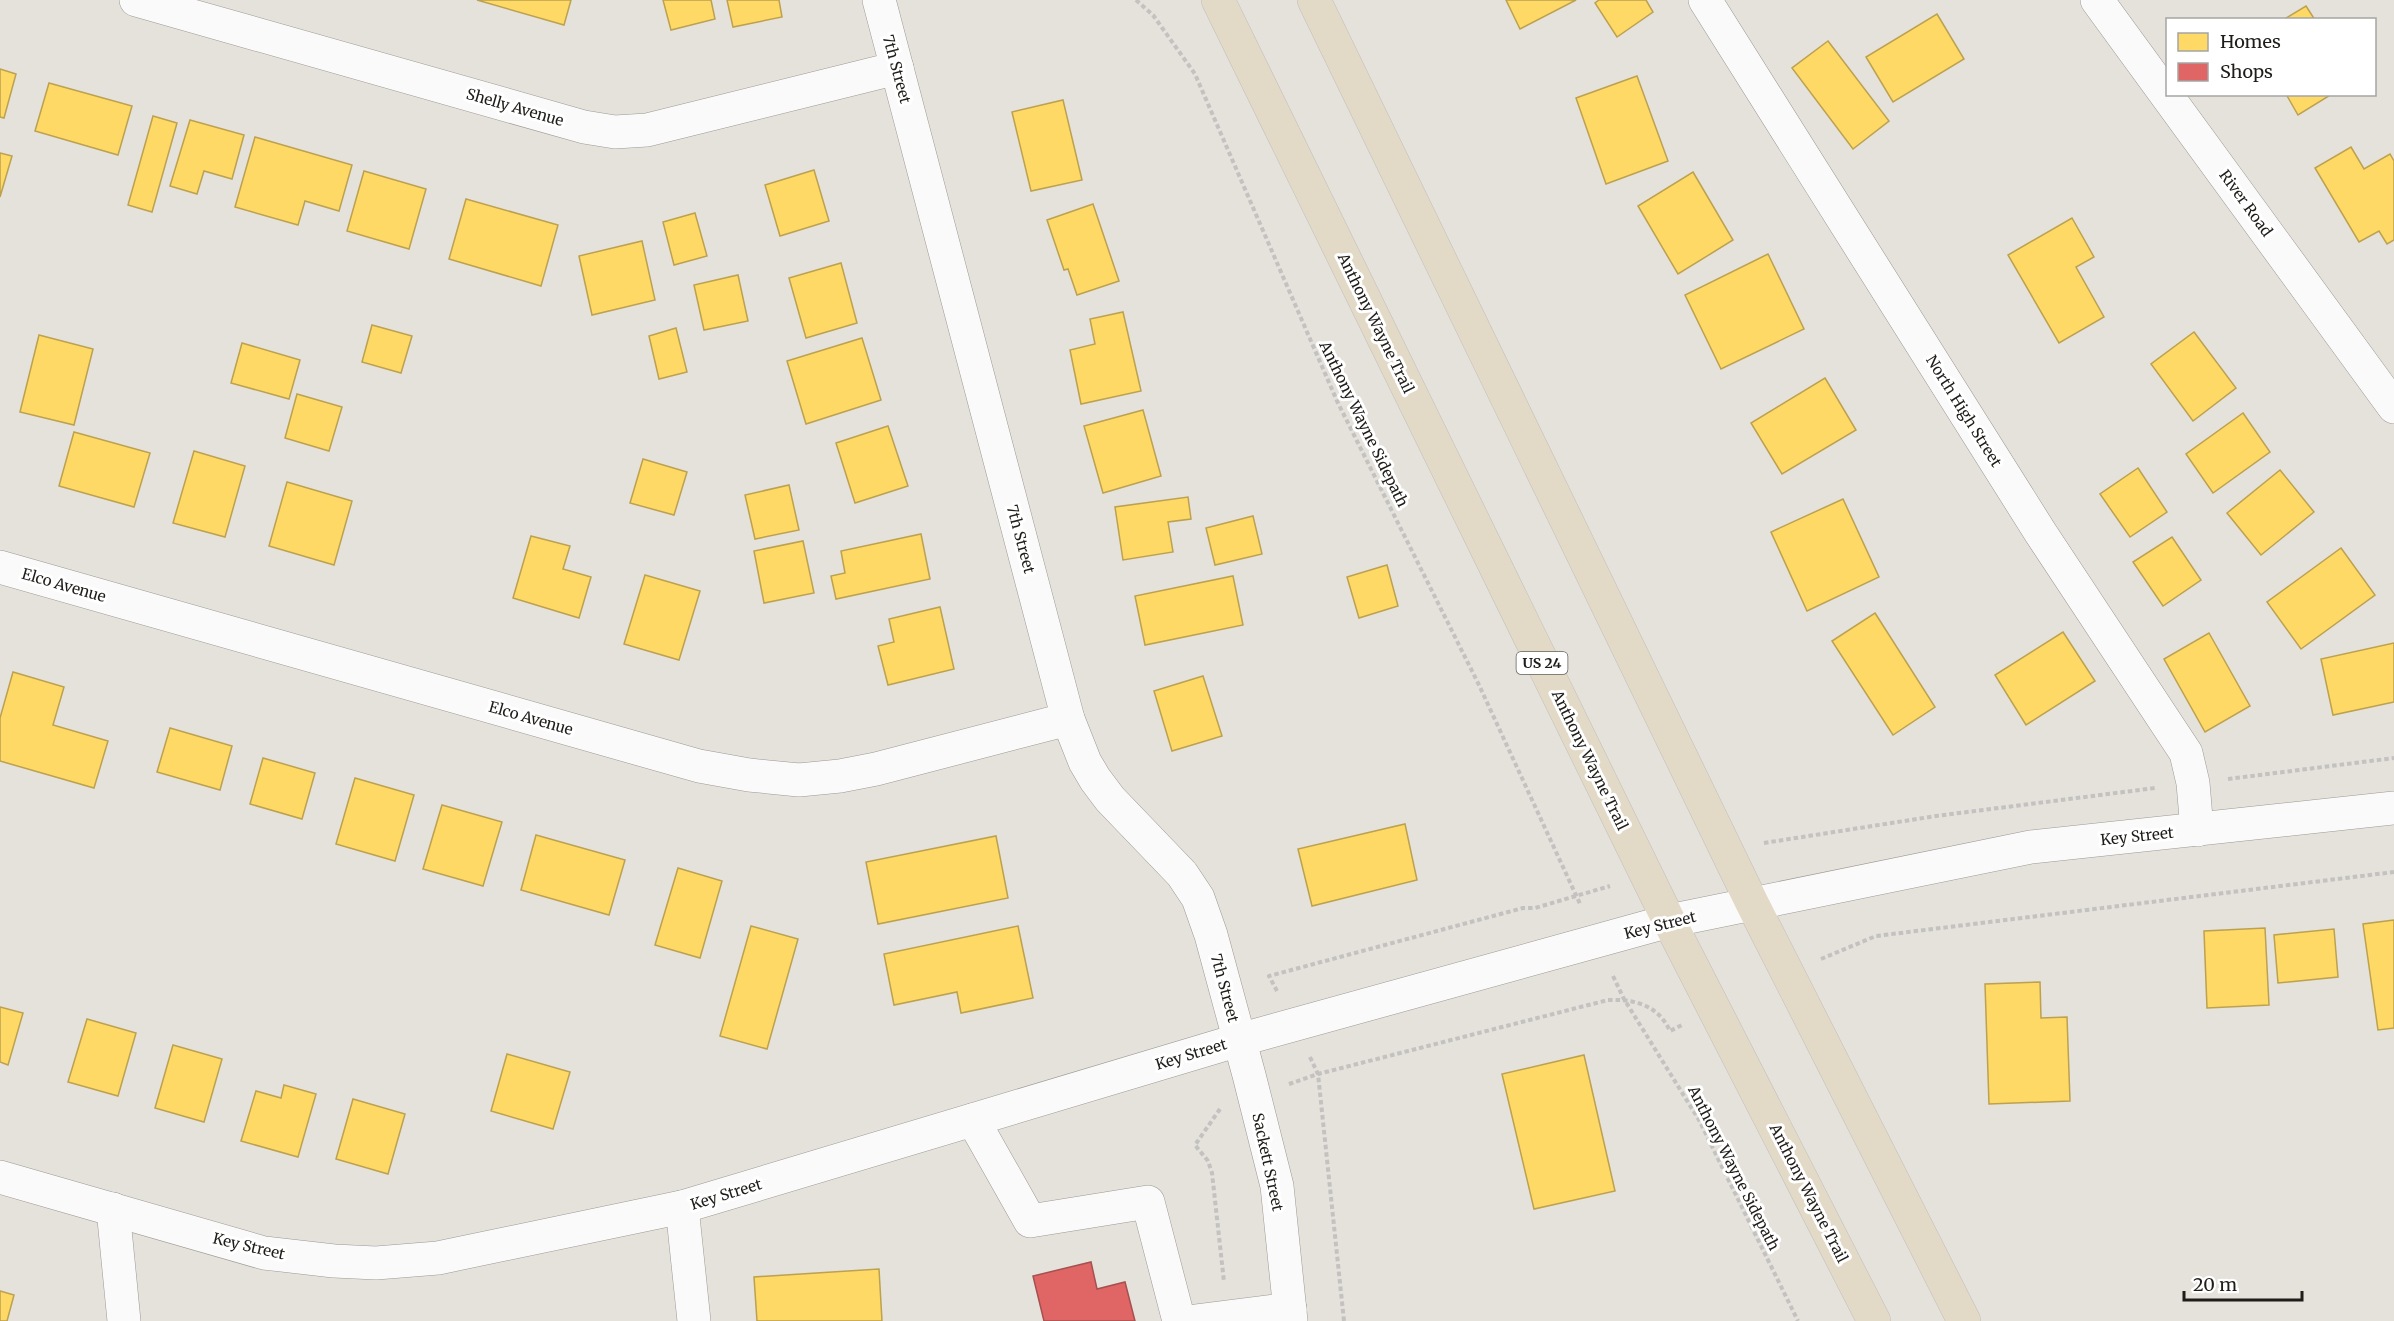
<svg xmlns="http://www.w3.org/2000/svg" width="2394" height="1321" viewBox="0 0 2394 1321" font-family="Merriweather,serif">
<rect width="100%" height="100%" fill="#e5e1db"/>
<g fill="#ffd966" stroke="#bca14f" stroke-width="1.5">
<polygon points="477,0 571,0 564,25"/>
<polygon points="663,0 711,0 715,19 671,30"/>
<polygon points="727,0 779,0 782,17 733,27"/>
<polygon points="1506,0 1576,0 1520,29"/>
<polygon points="1599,0 1646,0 1653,12 1617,37 1595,3"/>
<polygon points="2306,6 2315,20 2283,20"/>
<polygon points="1937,14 1964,59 1893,102 1866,57"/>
<polygon points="1828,41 1889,121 1853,149 1792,68"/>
<polygon points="0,69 16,74 4,118 0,117"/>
<polygon points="1637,76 1668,161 1606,184 1576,98"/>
<polygon points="49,83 132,106 118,155 35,131"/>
<polygon points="2286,94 2332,94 2298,115"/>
<polygon points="1063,100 1082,180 1031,191 1012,112"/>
<polygon points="153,116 177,123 152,212 128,205"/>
<polygon points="190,120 244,135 232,179 204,171 197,194 170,186"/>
<polygon points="255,137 352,165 339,211 305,201 298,225 235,207"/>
<polygon points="2351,147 2364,169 2390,154 2394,161 2394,240 2387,244 2379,231 2359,242 2315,168"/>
<polygon points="0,153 12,156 0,197"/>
<polygon points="814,170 829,221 780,236 765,185"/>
<polygon points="364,171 426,189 409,249 347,231"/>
<polygon points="1693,172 1733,240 1678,274 1638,206"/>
<polygon points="466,199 558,225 541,286 449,259"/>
<polygon points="1093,204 1119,281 1077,295 1068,269 1064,270 1047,220"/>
<polygon points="695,213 707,256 674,265 663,222"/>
<polygon points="2072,218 2094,257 2076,267 2104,317 2059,343 2008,255"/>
<polygon points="642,241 655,300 592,315 579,256"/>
<polygon points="1768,254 1804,329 1721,369 1685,295"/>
<polygon points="841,263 857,323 806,338 789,278"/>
<polygon points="738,275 748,321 704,330 694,285"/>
<polygon points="1123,312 1141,391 1081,404 1070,350 1095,344 1090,319"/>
<polygon points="372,325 412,336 401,373 362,362"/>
<polygon points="676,328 687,372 659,379 649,336"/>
<polygon points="2194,332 2236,388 2193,421 2151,364"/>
<polygon points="39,335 93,349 74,425 20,412"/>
<polygon points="862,338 881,400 806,424 787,361"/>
<polygon points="242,343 300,360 289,399 231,383"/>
<polygon points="1825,378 1856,430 1782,474 1751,423"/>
<polygon points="297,394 342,407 329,451 285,438"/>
<polygon points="1143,410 1161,476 1103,493 1084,426"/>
<polygon points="2243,413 2270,452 2213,493 2186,454"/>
<polygon points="888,426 908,486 855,503 836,443"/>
<polygon points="74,432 150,453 134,507 59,486"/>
<polygon points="194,451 245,466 225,537 173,523"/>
<polygon points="643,459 687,472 674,515 630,503"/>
<polygon points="2138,468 2167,512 2130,537 2100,494"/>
<polygon points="2280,470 2314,512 2261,555 2227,513"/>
<polygon points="287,482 352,501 334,565 269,546"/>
<polygon points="789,485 799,530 755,539 745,495"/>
<polygon points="1188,497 1191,519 1168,522 1173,552 1123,560 1115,507"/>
<polygon points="1843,499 1879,577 1807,611 1771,532"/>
<polygon points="1253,516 1262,554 1215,565 1206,528"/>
<polygon points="921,534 930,579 836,599 831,576 845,573 841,551"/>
<polygon points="531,536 570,546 563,569 591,577 579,618 513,598"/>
<polygon points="2172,537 2201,580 2163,606 2133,562"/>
<polygon points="803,541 814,593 764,603 754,551"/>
<polygon points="2341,548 2375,595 2301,649 2267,602"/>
<polygon points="1387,565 1398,606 1359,618 1347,577"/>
<polygon points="645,575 700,591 679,660 624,644"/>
<polygon points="1233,576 1243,625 1145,645 1135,596"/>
<polygon points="940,607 954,669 888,685 878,646 894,642 889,619"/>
<polygon points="1875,613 1935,707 1893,735 1832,641"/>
<polygon points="2063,632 2095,681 2026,725 1995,675"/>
<polygon points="2209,633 2250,706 2205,732 2164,659"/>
<polygon points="2394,643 2394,702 2333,715 2321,659"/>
<polygon points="13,672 64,687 53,725 108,741 94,788 0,761 0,718"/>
<polygon points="1203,676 1222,736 1172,751 1154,691"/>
<polygon points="170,728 232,746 220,790 157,772"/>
<polygon points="263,758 315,773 302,819 250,804"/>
<polygon points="355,778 414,795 395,861 336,844"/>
<polygon points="442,805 502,822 483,886 423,869"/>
<polygon points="1405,824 1417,880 1312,906 1298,849"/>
<polygon points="536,835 625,860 609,915 521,890"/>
<polygon points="996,836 1008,898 878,924 866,862"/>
<polygon points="678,868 722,881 700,958 655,945"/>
<polygon points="2394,920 2394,1028 2378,1030 2363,924"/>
<polygon points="751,926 798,939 767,1049 720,1036"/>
<polygon points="1018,926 1033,998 961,1013 957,992 894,1005 884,954"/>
<polygon points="2265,928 2269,1005 2207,1008 2204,931"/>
<polygon points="2334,929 2338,977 2278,983 2274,935"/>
<polygon points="2040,982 2041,1018 2067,1017 2070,1101 1989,1104 1985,984"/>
<polygon points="0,1007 23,1013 8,1065 0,1062"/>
<polygon points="87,1019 136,1033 118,1096 68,1082"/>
<polygon points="173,1045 222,1059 204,1122 155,1108"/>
<polygon points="507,1054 570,1072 553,1129 491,1111"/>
<polygon points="1584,1055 1615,1191 1534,1209 1502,1074"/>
<polygon points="284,1085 316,1094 298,1157 241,1141 256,1091 281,1098"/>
<polygon points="353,1099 405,1114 388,1174 336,1159"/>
<polygon points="879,1269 882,1321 757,1321 754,1277"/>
<polygon points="0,1291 14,1295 7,1321 0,1321"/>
</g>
<polygon fill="#e06666" stroke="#a6504f" stroke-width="1.5" points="1091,1262 1097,1289 1125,1282 1135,1321 1044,1321 1033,1276"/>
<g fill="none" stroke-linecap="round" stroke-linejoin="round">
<g stroke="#9c9994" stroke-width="34">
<g id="minor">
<polyline points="136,0 584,127 615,132 647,130 897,68"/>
<polyline points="879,0 1068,719 1085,762 1095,779 1110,799 1182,874 1198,898 1211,935 1249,1075 1277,1186 1291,1321"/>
<polyline points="1705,0 2040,532 2186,753 2193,783 2197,830"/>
<polyline points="2097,0 2394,407"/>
<polyline points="0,567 699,766 749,775 799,780 840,776 876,769 1068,719"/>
<polyline points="973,1120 1030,1221 1148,1202 1179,1321"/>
<polyline points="0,1177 264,1253 334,1261 376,1263 438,1258 682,1207 1239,1040 1669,921 2031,847 2394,808"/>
<polyline points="682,1207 694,1321"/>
<polyline points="113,1209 124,1321"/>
<polyline points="1195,1321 1290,1309"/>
</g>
</g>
<g stroke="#c0bfbc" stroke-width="34">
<g id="highway">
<polyline points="1218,0 1669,921 1874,1321"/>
<polyline points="1314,0 1752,903 1964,1321"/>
</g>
</g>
<g stroke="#c3c2c0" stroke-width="4" stroke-dasharray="4.5 3" stroke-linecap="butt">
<polyline points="1136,0 1153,15 1195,74 1337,401 1479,685 1581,906"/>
<polyline points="2228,779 2394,758"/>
<polyline points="1764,843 1936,816 2155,788"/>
<polyline points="1821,959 1876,936 2394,872"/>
<polyline points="1613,976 1624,999 1699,1120 1798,1321"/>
<polyline points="1277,991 1269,976 1523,908 1535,908 1610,886"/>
<polyline points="1310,1057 1318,1074 1344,1321"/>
<path d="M1289,1084l29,-10 290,-74c27,-1 50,5 62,31l12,-6"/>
<polyline points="1220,1109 1195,1145 1208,1161 1212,1173 1224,1282"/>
</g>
<use href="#minor" stroke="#fbfafa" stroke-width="33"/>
<use href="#highway" stroke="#e2d9c6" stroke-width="33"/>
</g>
<g text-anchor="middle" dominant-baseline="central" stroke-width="6" stroke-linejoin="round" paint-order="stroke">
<rect fill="#fff" stroke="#62615e" stroke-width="1.5" x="1516.5" y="652" width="51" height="22" rx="4.5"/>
<g font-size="14" font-weight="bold" fill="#1f1d19">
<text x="1542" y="663">US 24</text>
</g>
<g font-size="15" fill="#1f1d19" stroke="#fff">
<text transform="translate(897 69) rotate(75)">7th Street</text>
<text transform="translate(515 107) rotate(16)">Shelly Avenue</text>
<text transform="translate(2246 203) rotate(54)">River Road</text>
<text transform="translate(1376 323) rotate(64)">Anthony Wayne Trail</text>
<text transform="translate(1964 411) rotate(58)">North High Street</text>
<text transform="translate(1364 424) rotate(64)">Anthony Wayne Sidepath</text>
<text transform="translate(1021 539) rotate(75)">7th Street</text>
<text transform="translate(64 585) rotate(16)">Elco Avenue</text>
<text transform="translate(531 718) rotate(16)">Elco Avenue</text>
<text transform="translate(1590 760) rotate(64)">Anthony Wayne Trail</text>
<text transform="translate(2137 836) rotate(-6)">Key Street</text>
<text transform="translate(1660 925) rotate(-14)">Key Street</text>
<text transform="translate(1225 988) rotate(75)">7th Street</text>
<text transform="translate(1191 1054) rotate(-17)">Key Street</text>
<text transform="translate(1268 1162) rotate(78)">Sackett Street</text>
<text transform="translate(1734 1168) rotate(63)">Anthony Wayne Sidepath</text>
<text transform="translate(1809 1193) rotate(63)">Anthony Wayne Trail</text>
<text transform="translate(726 1194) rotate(-17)">Key Street</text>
<text transform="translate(249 1246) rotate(13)">Key Street</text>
</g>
</g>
<rect x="2166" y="18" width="210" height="78" fill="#ffffff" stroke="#a5a5a3" stroke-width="1.5"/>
<rect x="2178" y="33" width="30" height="18" fill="#ffd966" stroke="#a5a5a3" stroke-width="1.5"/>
<text x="2220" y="48" font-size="18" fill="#1f1d19">Homes</text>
<rect x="2178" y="63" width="30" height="18" fill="#e06666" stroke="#a5a5a3" stroke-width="1.5"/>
<text x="2220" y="78" font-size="18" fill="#1f1d19">Shops</text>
<path d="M2184 1291v9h118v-9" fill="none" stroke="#1f1d19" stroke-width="3"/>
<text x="2193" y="1291" font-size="18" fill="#1f1d19" stroke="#ffffff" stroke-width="4.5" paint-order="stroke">20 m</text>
</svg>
